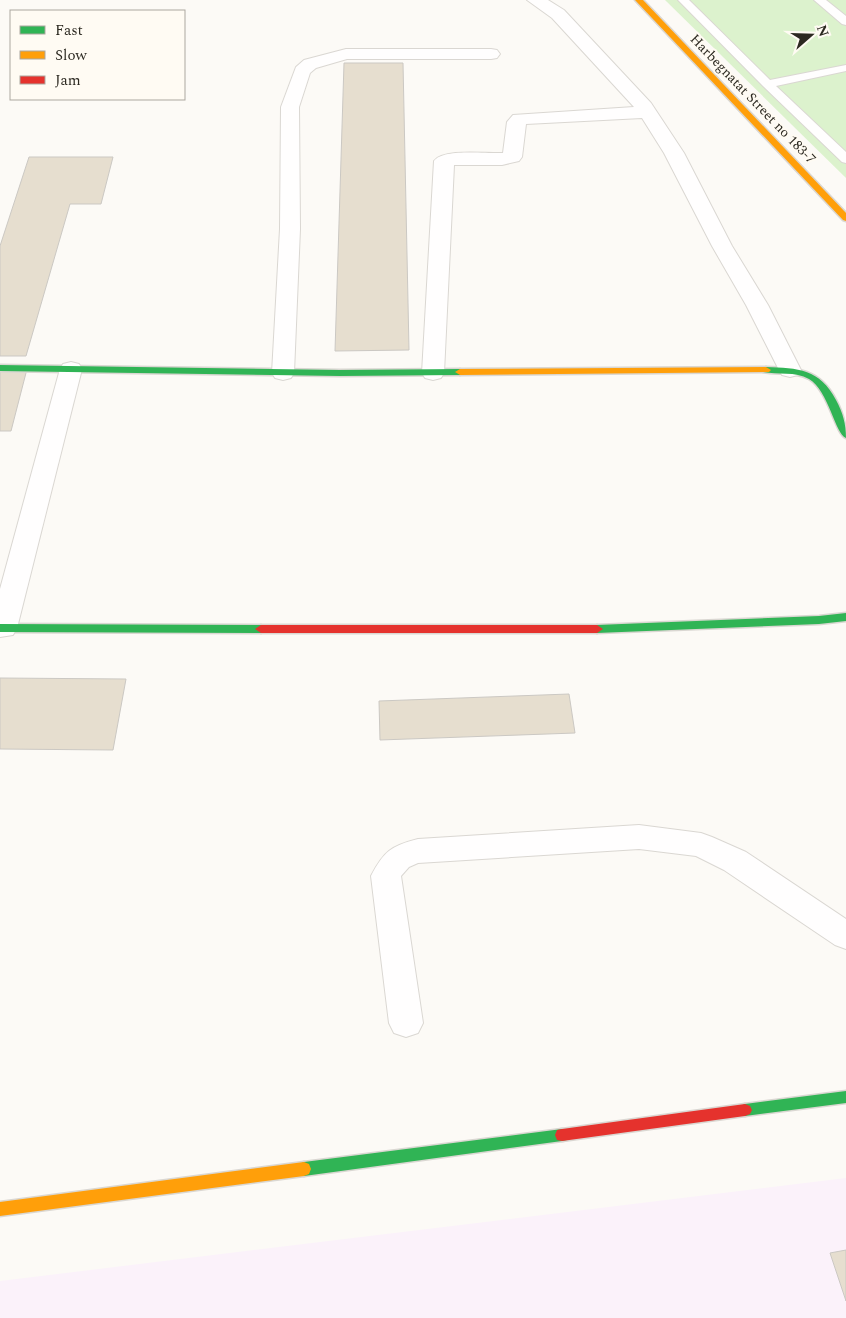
<svg xmlns="http://www.w3.org/2000/svg" width="846" height="1318" viewBox="0 0 846 1318" font-family="Spectral,serif">
<rect width="100%" height="100%" fill="#fcfaf6"/>
<polygon fill="#fbf2fa" points="846,1178 846,1318 0,1318 0,1281"/>
<polygon fill="#dcf2cd" points="665,0 846,0 846,178"/>
<g fill="#e6decf" stroke="#cbc8c3">
<polygon points="344,63 403,63 409,350 335,351"/>
<polygon points="29,157 113,157 101,204 70,204 26,356 0,356 0,246"/>
<polygon points="0,369 27,369 11,431 0,431"/>
<polygon points="0,678 126,679 113,750 0,749"/>
<polygon points="569,694 575,733 380,740 379,701"/>
<polygon points="846,1250 846,1301 830,1253"/>
</g>
<g fill="none" stroke-linecap="round" stroke-linejoin="round">
<g stroke="#dad7d2" stroke-width="2">
<g id="lane">
<polygon points="678,0 689,0 770,80 846,65 846,71 776,86 846,152 846,163 842,162 763,86"/>
<polygon points="814,0 826,0 846,16 846,25 842,24"/>
</g>
</g>
<g stroke="#dad7d2" stroke-width="2">
<g id="street">
<path d="M527,0h21l16,10 87,93 33,50 48,93 36,59 33,65 -3,5 -8,2 -8,-2 -3,-5 -33,-65 -34,-59 -48,-93 -22,-35 -116,6 -4,33 -3,4 -17,4h-48l-10,208 -3,5 -8,2 -8,-2 -3,-5 12,-212c9,-13 53,-7 69,-8l4,-31 6,-7 121,-8 -82,-89z"/>
<polygon points="346,49 491,49 497,50 500,54 497,58 491,59 347,59 316,68 310,73 299,107 300,229 294,373 291,378 283,380 275,378 272,373 280,229 281,107 296,67 304,60"/>
<polygon points="71,362 79,364 82,369 17,628 13,635 0,637 0,589 60,369 63,364"/>
<path d="M639,825l62,8 11,4 34,15 100,67v30l-11,-4 -111,-75 -28,-14 -57,-7 -221,14 -9,4 -8,9 22,147 -5,10 -12,4 -12,-4 -5,-10 -18,-147c13,-25 20,-30 47,-37z"/>
</g>
</g>
<g stroke="#dad7d2" stroke-width="3">
<g id="fast">
<polygon points="0,365 340,370 460,369 465,372 460,375 340,376 0,371"/>
<path d="M766,367c32,1 54,2 70,33 7,13 10,24 10,38 -11,-4 -17,-47 -37,-59 -14,-8 -31,-4 -46,-7l-2,-2z"/>
<polygon points="846,613 846,621 819,624 597,633 591,629 597,625 819,616"/>
<polygon points="0,624 261,625 267,629 261,633 0,632"/>
<polygon points="846,1091 846,1103 745,1116 740,1114 738,1110 740,1106 745,1104"/>
<polygon points="562,1129 567,1130 569,1135 567,1140 562,1141 304,1176 299,1174 297,1169 299,1164 304,1162"/>
</g>
</g>
<g stroke="#dad7d2" stroke-width="3">
<g id="slow">
<polygon points="635,0 643,0 846,213 846,221 843,220"/>
<polygon points="766,367 771,370 769,372 460,375 455,372 460,369"/>
<polygon points="304,1162 309,1164 311,1169 309,1174 304,1176 0,1216 0,1202"/>
</g>
</g>
<g stroke="#dad7d2" stroke-width="3">
<g id="jam">
<polygon points="261,625 597,625 603,629 597,633 261,633 255,629"/>
<polygon points="745,1104 750,1106 752,1110 750,1114 745,1116 562,1141 557,1140 555,1135 557,1130 562,1129"/>
</g>
</g>
<use href="#lane" fill="#fffefe" fill-rule="evenodd"/>
<use href="#street" fill="#fffefe" fill-rule="evenodd"/>
<use href="#fast" fill="#30b455" fill-rule="evenodd"/>
<use href="#slow" fill="#ff9f0a" fill-rule="evenodd"/>
<use href="#jam" fill="#e5322d" fill-rule="evenodd"/>
</g>
<g text-anchor="middle" dominant-baseline="central" stroke-width="4" stroke-linejoin="round" paint-order="stroke">
<g font-size="14" fill="#2c2921" stroke="#fffbf3">
<text transform="translate(753 99) rotate(46)">Harbegnatat Street no 183-7</text>
</g>
</g>
<rect x="10" y="10" width="175" height="90" fill="#fffbf3" stroke="#aba79f"/>
<rect x="20" y="26" width="25" height="8" fill="#30b455" stroke="#aba79f"/>
<text x="55" y="35" font-size="15" fill="#2c2921">Fast</text>
<rect x="20" y="51" width="25" height="8" fill="#ff9f0a" stroke="#aba79f"/>
<text x="55" y="60" font-size="15" fill="#2c2921">Slow</text>
<rect x="20" y="76" width="25" height="8" fill="#e5322d" stroke="#aba79f"/>
<text x="55" y="85" font-size="15" fill="#2c2921">Jam</text>
<g transform="translate(811 35) rotate(70)" stroke="#fffbf3" stroke-width="4" paint-order="stroke">
<path d="M0-4L9 19L0 12L-9 19Z" fill="#2c2921"/>
<text y="-8" font-size="14" font-weight="bold" text-anchor="middle" fill="#2c2921">N</text>
</g>
</svg>
